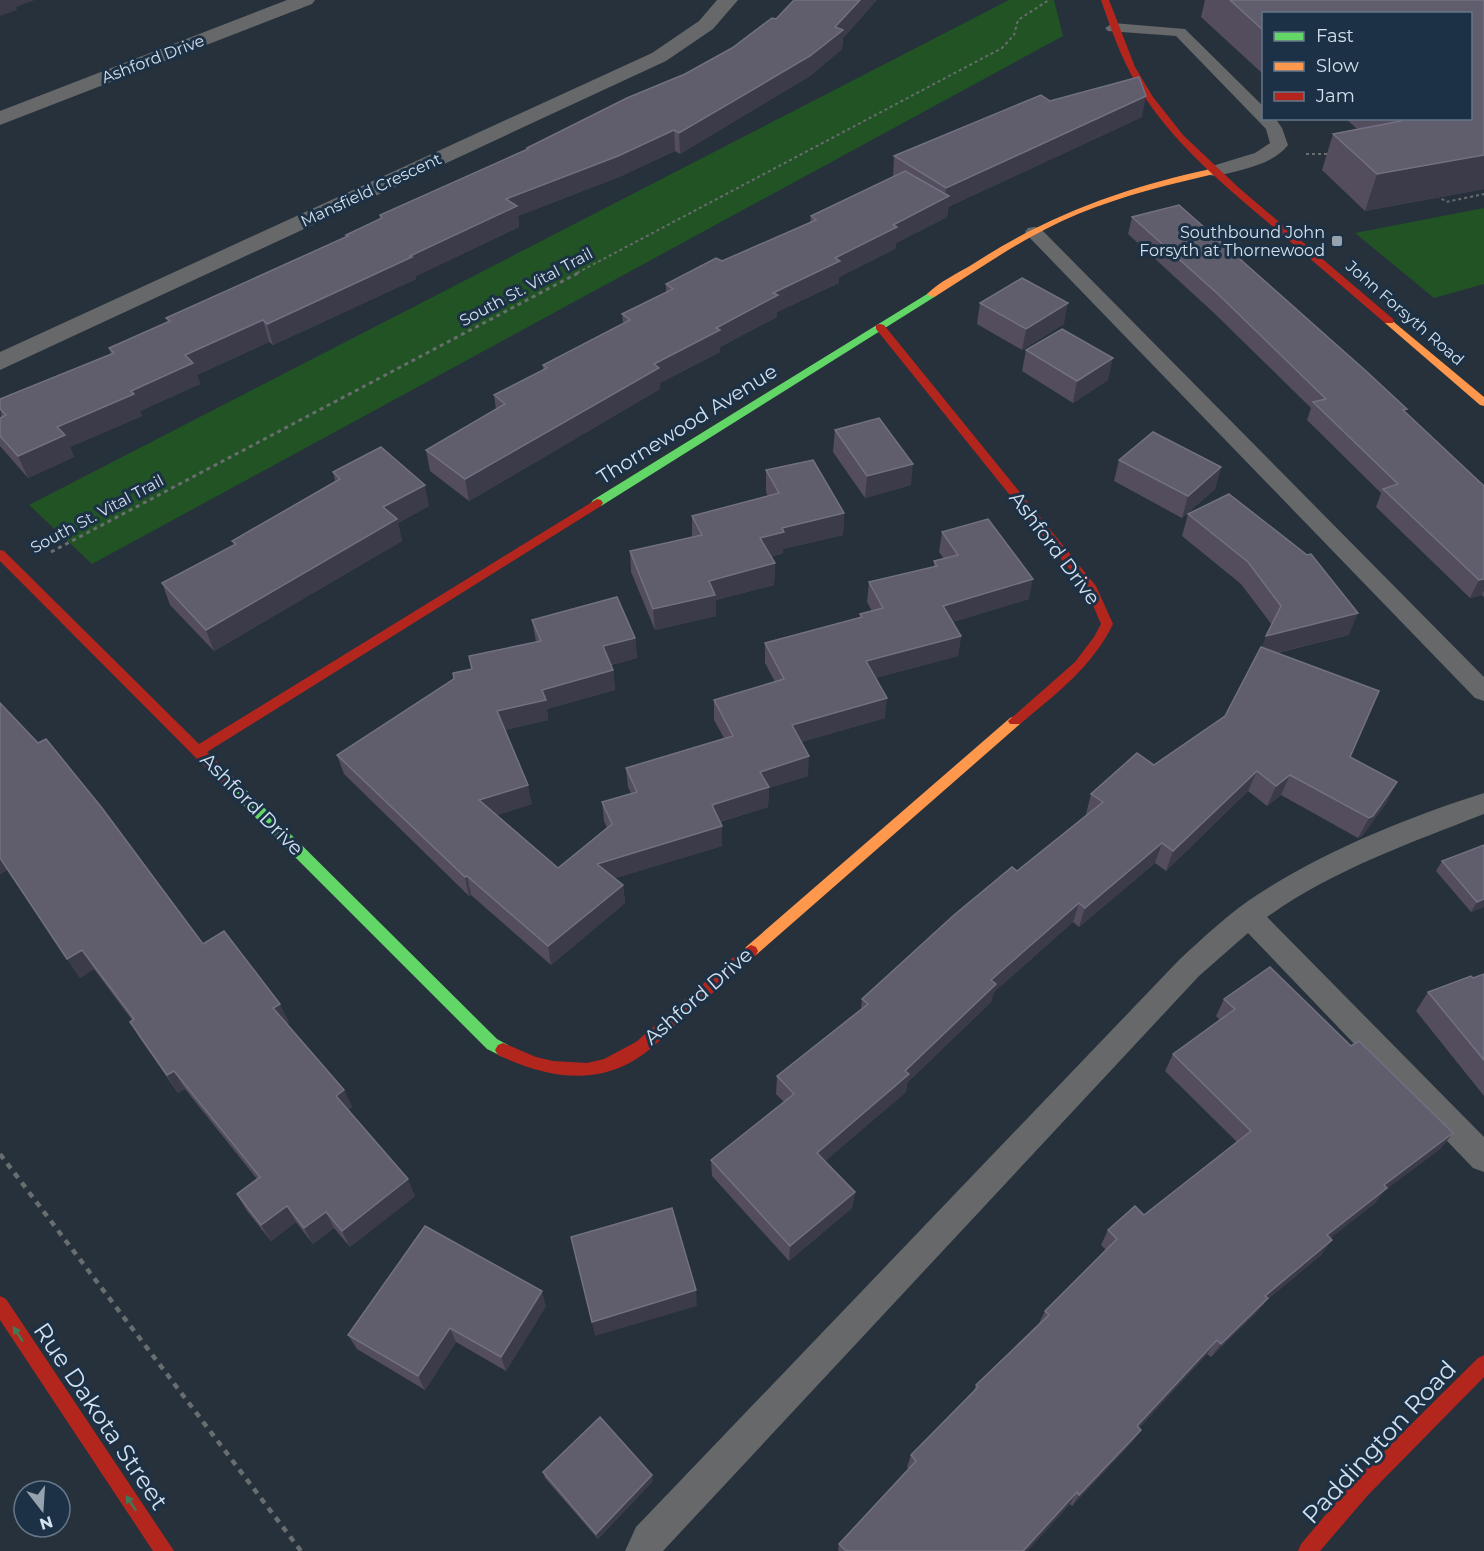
<svg xmlns="http://www.w3.org/2000/svg" width="1484" height="1551" viewBox="0 0 1484 1551" font-family="Montserrat,sans-serif">
<rect width="100%" height="100%" fill="#26313c"/>
<g fill="#215324">
<polygon points="1009,0 1054,0 1063,36 92,564 29,505"/>
<polygon points="1484,208 1484,284 1434,298 1355,233"/>
</g>
<g fill="none" stroke-linecap="round" stroke-linejoin="round">
<g stroke="#696d6f" stroke-width="2" stroke-dasharray="3 3" stroke-linecap="butt">
<polyline points="1306,154 1332,154"/>
<polyline points="1437,195 1446,202 1484,194"/>
<polyline points="577,273 1002,48 1014,35 1018,20 1049,0"/>
</g>
<polyline stroke="#696d6f" stroke-width="3" stroke-dasharray="4 4" stroke-linecap="butt" points="51,552 580,272"/>
<polyline stroke="#696d6f" stroke-width="4.5" stroke-dasharray="6 6" stroke-linecap="butt" points="0,1154 301,1551"/>
<g fill="#676869" fill-rule="evenodd">
<path d="M1113,23l72,6 79,78v11h11l7,10 6,17c-15,20 -50,26 -73,31l-6,-1 -3,-4 3,-4 46,-14 15,-10 -4,-14 -90,-93 -68,-5 -3,-3z"/>
<polygon points="1034,227 1040,228 1484,677 1484,701 1475,698 1028,236 1025,232 1028,228"/>
<path d="M1484,793v21c-74,29 -151,56 -217,103l217,220v35l-11,-4 -225,-235 -49,43 -536,575h-38l11,-24 543,-567c25,-23 50,-47 78,-65 69,-45 149,-77 227,-102z"/>
</g>
<g fill="#676869" fill-rule="evenodd">
<polygon points="287,0 315,0 312,4 0,125 0,111"/>
<polygon points="717,0 738,0 713,29 666,61 0,370 0,352 652,53 699,21"/>
</g>
<g fill="#63d668" fill-rule="evenodd">
<polygon points="932,291 937,294 936,296 601,506 593,506 591,503 593,500"/>
<polygon points="227,775 232,776 497,1039 508,1045 511,1050 508,1055 503,1057 487,1049 222,784 220,780 222,776"/>
</g>
<g fill="#ff974d" fill-rule="evenodd">
<path d="M1215,168l3,1v4c-47,11 -94,22 -140,41 -51,21 -96,53 -142,82l-4,1 -5,-3c12,-12 31,-21 46,-30 77,-50 153,-77 242,-96z"/>
<polygon points="1389,318 1484,397 1484,406 1480,405 1385,323 1385,319"/>
<polygon points="1015,716 1020,718 1022,721 1020,724 756,955 751,957 746,955 744,951 746,947 1010,718"/>
</g>
<g fill="#b3261e" fill-rule="evenodd">
<path d="M1101,0h8l26,67 18,30 30,38 56,53 154,131v4h-8c-38,-33 -76,-65 -114,-98 -45,-38 -91,-76 -125,-126 -21,-30 -33,-64 -45,-99z"/>
<path d="M880,324l4,1 212,261 17,38c-21,43 -57,70 -93,100h-10l-2,-3 67,-59 19,-25 7,-13 -14,-33 -211,-262v-4z"/>
<polygon points="597,499 601,500 603,503 601,506 207,752 232,776 234,780 232,784 222,784 0,561 0,550 4,551 199,744"/>
<path d="M751,945l5,2 2,4 -2,4c-27,23 -53,47 -80,70 -10,9 -20,20 -31,28 -47,35 -98,25 -147,2l-3,-5 3,-5 5,-2 33,14 17,4 34,2 17,-4 32,-17 100,-87z"/>
<polygon points="0,1296 6,1299 174,1551 153,1551 0,1320"/>
<polygon points="1484,1355 1484,1377 1368,1495 1320,1551 1298,1551 1301,1544 1354,1481 1478,1358"/>
</g>
</g>
<g fill="#534d5e">
<polygon points="794,0 877,0 843,38 842,49 810,76 680,154 675,151 619,177 518,216 519,227 416,276 416,279 273,345 269,342 197,375 200,384 140,411 142,416 70,447 74,457 28,478 0,446 0,418 1,418 0,399 111,354 109,348 168,322 166,318 346,237 346,235 381,218 380,215 527,149 527,148 685,74 732,48 776,19"/>
<polygon points="1205,0 1484,0 1484,189 1365,211 1322,170 1333,134 1357,129 1345,118 1470,118 1470,14 1263,14 1263,74 1201,17"/>
<polygon points="1050,101 1142,117 948,207 947,217 896,243 895,249 839,277 839,283 777,312 777,317 720,347 720,352 660,383 660,389 469,501 430,471 426,450 496,410 494,395 543,370 543,365 623,323 622,314 666,292 666,284 722,261 810,222 811,216 893,177 894,156"/>
<polygon points="1132,217 1405,413 1484,486 1484,597 1482,595 1470,598 1376,507 1381,493 1307,420 1311,408 1214,313 1128,234"/>
<polygon points="980,303 1064,324 1022,350 977,324"/>
<polygon points="1026,350 1108,380 1073,403 1022,371"/>
<polygon points="835,430 911,485 865,498 833,452"/>
<polygon points="1119,460 1221,467 1215,489 1182,518 1114,481"/>
<polygon points="766,470 844,513 843,535 783,549 783,553 771,557 775,563 774,585 716,600 716,616 655,630 631,572 630,551 692,537 692,516 768,496 766,492"/>
<polygon points="333,472 429,506 398,523 402,541 214,651 170,605 162,583 234,545 232,541 335,481"/>
<polygon points="1188,514 1349,635 1277,653 1350,757 1387,802 1362,836 1358,838 1281,795 1267,806 1248,791 1166,871 1155,863 1079,927 1073,922 994,992 991,1002 907,1083 906,1092 825,1161 855,1192 852,1208 789,1261 712,1176 711,1160 784,1102 776,1094 777,1076 861,1009 862,999 1017,871 1087,815 1086,814 1091,794 1154,765 1225,716 1262,647 1272,625 1241,584 1182,536"/>
<polygon points="942,532 1029,599 953,622 961,636 958,656 875,678 885,718 801,742 808,776 769,788 768,807 720,822 722,826 722,846 615,878 623,885 625,903 551,965 471,895 469,896 344,774 337,755 471,669 469,656 536,642 532,620 635,638 637,658 611,665 613,670 615,690 547,709 548,720 505,730 532,804 497,815 558,868 607,828 604,821 602,802 631,793 628,787 626,768 724,738 714,720 714,700 775,682 765,663 765,643 860,618 860,614 872,611 867,602 869,582 934,567 934,561 944,559 939,552"/>
<polygon points="0,703 203,944 289,1022 287,1024 344,1090 352,1107 348,1110 415,1196 350,1247 334,1228 313,1244 296,1222 271,1241 247,1211 237,1194 257,1179 185,1089 178,1093 141,1040 130,1022 132,1020 94,969 80,978 7,870 0,874"/>
<polygon points="1442,861 1484,907 1471,912 1436,871"/>
<polygon points="1484,974 1484,1096 1416,1011 1428,992 1473,978"/>
<polygon points="1224,999 1351,1046 1453,1133 1440,1149 1385,1190 1375,1203 1330,1238 1321,1255 1267,1300 1257,1312 1211,1357 1207,1354 1139,1428 1132,1442 1072,1506 1070,1504 1027,1551 838,1551 839,1544 909,1469 907,1467 911,1455 973,1393 976,1385 1039,1323 1045,1311 1106,1250 1101,1245 1108,1230 1144,1215 1237,1142 1165,1071 1173,1054 1220,1020 1216,1016"/>
<polygon points="546,1306 506,1371 456,1342 425,1390 357,1349 348,1335"/>
<polygon points="543,1472 653,1481 598,1539 545,1478"/>
</g>
<g fill="#3b3b4a">
<polygon points="0,0 35,0 16,7 17,10 0,16"/>
<polygon points="860,0 877,0 843,38 842,49 810,76 680,154 679,133 835,27"/>
<polygon points="1146,96 1142,117 948,207 947,217 896,243 895,249 839,277 839,283 777,312 777,317 720,347 720,352 660,383 660,389 469,501 465,479 654,364 716,328 773,293 893,225 945,198 946,188"/>
<polygon points="674,130 675,151 619,177 518,216 519,227 416,276 416,279 273,345 267,324 410,256 506,199"/>
<polygon points="1484,155 1484,189 1365,211 1377,174"/>
<polygon points="1068,303 1064,324 1022,350 1026,329"/>
<polygon points="263,320 269,342 197,375 200,384 140,411 142,416 70,447 74,457 28,478 18,456 57,427 185,355"/>
<polygon points="1113,358 1108,380 1073,403 1077,381"/>
<polygon points="913,464 911,485 865,498 867,476"/>
<polygon points="1221,467 1215,489 1182,518 1188,496"/>
<polygon points="425,485 429,506 398,523 402,541 214,651 206,630 383,507"/>
<polygon points="844,513 843,535 783,549 783,553 760,560 760,538 782,528"/>
<polygon points="775,563 774,585 716,600 716,616 655,630 653,609 709,581"/>
<polygon points="1033,579 1029,599 940,626 943,606"/>
<polygon points="1484,579 1484,590 1482,595 1470,598 1479,580"/>
<polygon points="1358,613 1349,635 1258,657 1266,636"/>
<polygon points="961,636 958,656 864,681 866,661"/>
<polygon points="635,638 637,658 605,666 603,646"/>
<polygon points="613,670 615,690 547,709 548,720 501,731 497,711 542,690"/>
<polygon points="887,698 885,718 791,745 792,725"/>
<polygon points="809,756 808,776 769,788 768,807 712,824 712,805 760,772"/>
<polygon points="1257,771 1248,791 1166,871 1173,851"/>
<polygon points="1290,775 1281,795 1267,806 1276,786"/>
<polygon points="1397,782 1387,802 1362,836 1358,838 1369,818"/>
<polygon points="528,785 532,804 484,819 479,800"/>
<polygon points="722,826 722,846 600,883 597,864"/>
<polygon points="1162,843 1155,863 1079,927 1085,908"/>
<polygon points="0,858 7,870 0,874"/>
<polygon points="467,876 471,895 469,896 465,877"/>
<polygon points="623,885 625,903 551,965 548,946"/>
<polygon points="1484,899 1484,907 1471,912 1477,902"/>
<polygon points="1079,903 1073,922 994,992 991,1002 907,1083 906,1092 816,1169 817,1153 905,1071 991,980"/>
<polygon points="82,950 94,969 80,978 67,959"/>
<polygon points="280,1004 289,1022 282,1027 273,1008"/>
<polygon points="174,1071 185,1089 178,1093 167,1075"/>
<polygon points="344,1090 352,1107 344,1113 336,1096"/>
<polygon points="1453,1133 1440,1149 1385,1190 1375,1203 1316,1250 1327,1235 1384,1185"/>
<polygon points="408,1179 415,1196 350,1247 342,1231"/>
<polygon points="855,1192 852,1208 789,1261 790,1246"/>
<polygon points="287,1206 296,1222 271,1241 261,1225"/>
<polygon points="326,1212 334,1228 313,1244 304,1228"/>
<polygon points="1332,1240 1321,1255 1267,1300 1257,1312 1211,1357 1221,1344 1265,1296"/>
<polygon points="696,1290 697,1306 595,1336 592,1322"/>
<polygon points="542,1291 546,1306 506,1371 501,1357"/>
<polygon points="450,1328 456,1342 425,1390 418,1376"/>
<polygon points="1217,1340 1207,1354 1129,1439 1137,1426"/>
<polygon points="1141,1430 1132,1442 1072,1506 1079,1495"/>
<polygon points="652,1475 653,1481 598,1539 596,1534"/>
<polygon points="1077,1492 1070,1504 1027,1551 1023,1551"/>
</g>
<g fill="#605d6d" stroke="#727181" stroke-width="1.5">
<polygon points="794,0 860,0 835,27 843,30 810,56 679,133 674,130 618,156 506,199 517,206 410,256 412,257 267,324 263,320 185,355 193,363 131,391 134,394 57,427 65,435 18,456 0,436 0,418 6,415 0,409 0,399 114,353 109,348 170,321 166,318 348,236 346,235 382,218 380,215 528,149 527,148 627,98 685,74 732,48 772,18 776,19"/>
<polygon points="1230,0 1484,0 1484,155 1377,174 1333,134 1401,121 1398,118 1470,118 1470,14 1263,14 1263,30"/>
<polygon points="1139,77 1146,96 946,188 894,156 1041,95 1050,101"/>
<polygon points="905,171 949,196 893,225 897,227 835,258 840,261 773,293 778,295 716,328 720,330 654,364 659,368 465,479 426,450 505,404 494,395 547,368 543,365 630,320 622,314 673,289 666,284 716,258 722,261 816,220 811,216"/>
<polygon points="1179,205 1366,371 1407,409 1403,410 1484,486 1484,579 1479,580 1383,489 1398,484 1313,402 1326,399 1219,295 1132,217"/>
<polygon points="1022,278 1068,303 1026,329 980,303"/>
<polygon points="1062,329 1113,358 1077,381 1026,350"/>
<polygon points="879,418 913,464 867,476 835,430"/>
<polygon points="1153,432 1221,467 1188,496 1119,460"/>
<polygon points="381,447 425,485 383,507 397,519 206,630 162,583 236,544 232,541 340,479 333,472"/>
<polygon points="813,460 844,513 782,528 784,532 760,538 775,563 709,581 715,595 653,609 630,551 702,535 692,516 779,493 766,470"/>
<polygon points="1229,494 1307,555 1311,554 1358,613 1266,636 1281,606 1248,562 1188,514"/>
<polygon points="988,519 1033,579 943,606 961,636 866,661 887,698 792,725 809,756 760,772 769,787 712,805 722,826 597,864 623,885 548,946 467,876 465,877 337,755 454,679 453,673 472,669 469,656 541,641 532,620 617,597 635,638 603,646 613,670 542,690 546,700 497,711 528,785 479,800 558,868 612,824 602,802 637,792 626,768 733,736 714,700 784,679 765,643 862,617 860,614 883,608 869,582 937,566 934,561 958,555 942,532"/>
<polygon points="1261,647 1379,691 1350,757 1397,782 1373,816 1369,818 1290,775 1276,786 1257,771 1173,851 1162,843 1085,908 1079,903 991,980 996,984 905,1071 909,1074 817,1153 855,1192 790,1246 711,1160 794,1094 777,1076 868,1004 862,999 954,915 1012,867 1017,871 1103,802 1091,794 1137,753 1154,765 1225,716"/>
<polygon points="0,703 38,743 46,739 102,808 203,944 224,931 280,1004 273,1008 344,1090 336,1096 408,1179 342,1231 326,1212 304,1228 287,1206 261,1225 237,1194 260,1177 174,1071 167,1075 130,1022 134,1019 82,950 67,959 0,858"/>
<polygon points="1484,845 1484,899 1477,902 1442,861"/>
<polygon points="1270,967 1351,1046 1359,1041 1453,1133 1384,1185 1387,1188 1327,1235 1332,1240 1265,1296 1268,1298 1221,1344 1217,1340 1137,1426 1141,1430 1079,1495 1077,1492 1023,1551 846,1551 839,1544 916,1461 911,1455 978,1387 976,1385 1049,1315 1045,1311 1117,1239 1108,1230 1135,1206 1144,1215 1251,1131 1173,1054 1235,1009 1224,999"/>
<polygon points="1484,974 1484,1060 1428,992 1471,976 1473,978"/>
<polygon points="672,1208 696,1290 592,1322 571,1237"/>
<polygon points="425,1226 542,1291 501,1357 450,1328 418,1376 348,1335"/>
<polygon points="600,1417 652,1475 596,1534 543,1472"/>
</g>
<defs><path id="oneway-solid" d="M-6-.8H1V-3.2L6.5 0L1 3.2V.8H-6Z" transform="scale(1.5)"/></defs>
<g fill="#3c7b55">
<use href="#oneway-solid" transform="translate(18 1334) rotate(-123)"/>
<use href="#oneway-solid" transform="translate(131 1503) rotate(-124)"/>
</g>
<rect fill="#96a3af" stroke="#1c3146" stroke-width="2" x="1331" y="235" width="12" height="12" rx="3"/>
<g text-anchor="middle" dominant-baseline="central" stroke-width="6" stroke-linejoin="round" paint-order="stroke">
<g font-size="16" fill="#d3e0ed" stroke="#1c3146">
<text transform="translate(153 59) rotate(-21)">Ashford Drive</text>
<text transform="translate(371 190) rotate(-25)">Mansfield Crescent</text>
<text transform="translate(526 287) rotate(-28)">South St. Vital Trail</text>
<text transform="translate(1405 313) rotate(41)">John Forsyth Road</text>
<text transform="translate(97 514) rotate(-28)">South St. Vital Trail</text>
</g>
<g font-size="16" fill="#d3e0ed" stroke="#1c3146" text-anchor="end">
<text x="1325" y="232">Southbound John<tspan x="1325" dy="18">Forsyth at Thornewood</tspan></text>
</g>
<g font-size="20" fill="#d3e0ed" stroke="#1c3146">
<text transform="translate(687 424) rotate(-32)">Thornewood Avenue</text>
<text transform="translate(1055 548) rotate(53)">Ashford Drive</text>
<text transform="translate(252 804) rotate(45)">Ashford Drive</text>
<text transform="translate(698 996) rotate(-41)">Ashford Drive</text>
</g>
<g font-size="24" fill="#d3e0ed" stroke="#1c3146">
<text transform="translate(101 1416) rotate(56)">Rue Dakota Street</text>
<text transform="translate(1379 1442) rotate(-47)">Paddington Road</text>
</g>
</g>
<rect x="1262" y="12" width="210" height="108" fill="#1c3146" stroke="#657789" stroke-width="1.5"/>
<rect x="1274" y="32" width="30" height="9" fill="#63d668" stroke="#657789" stroke-width="1.5"/>
<text x="1316" y="42" font-size="18" fill="#d3e0ed">Fast</text>
<rect x="1274" y="62" width="30" height="9" fill="#ff974d" stroke="#657789" stroke-width="1.5"/>
<text x="1316" y="72" font-size="18" fill="#d3e0ed">Slow</text>
<rect x="1274" y="92" width="30" height="9" fill="#b3261e" stroke="#657789" stroke-width="1.5"/>
<text x="1316" y="102" font-size="18" fill="#d3e0ed">Jam</text>
<g transform="translate(42 1509) rotate(163)"><circle r="28" fill="#1c3146" stroke="#657789" stroke-width="1.5"/>
<path d="M0-4.5L10 22L0 15L-10 22Z" fill="#96a3af"/>
<text y="-9" font-size="16" font-weight="bold" text-anchor="middle" fill="#d3e0ed">N</text>
</g>
</svg>
